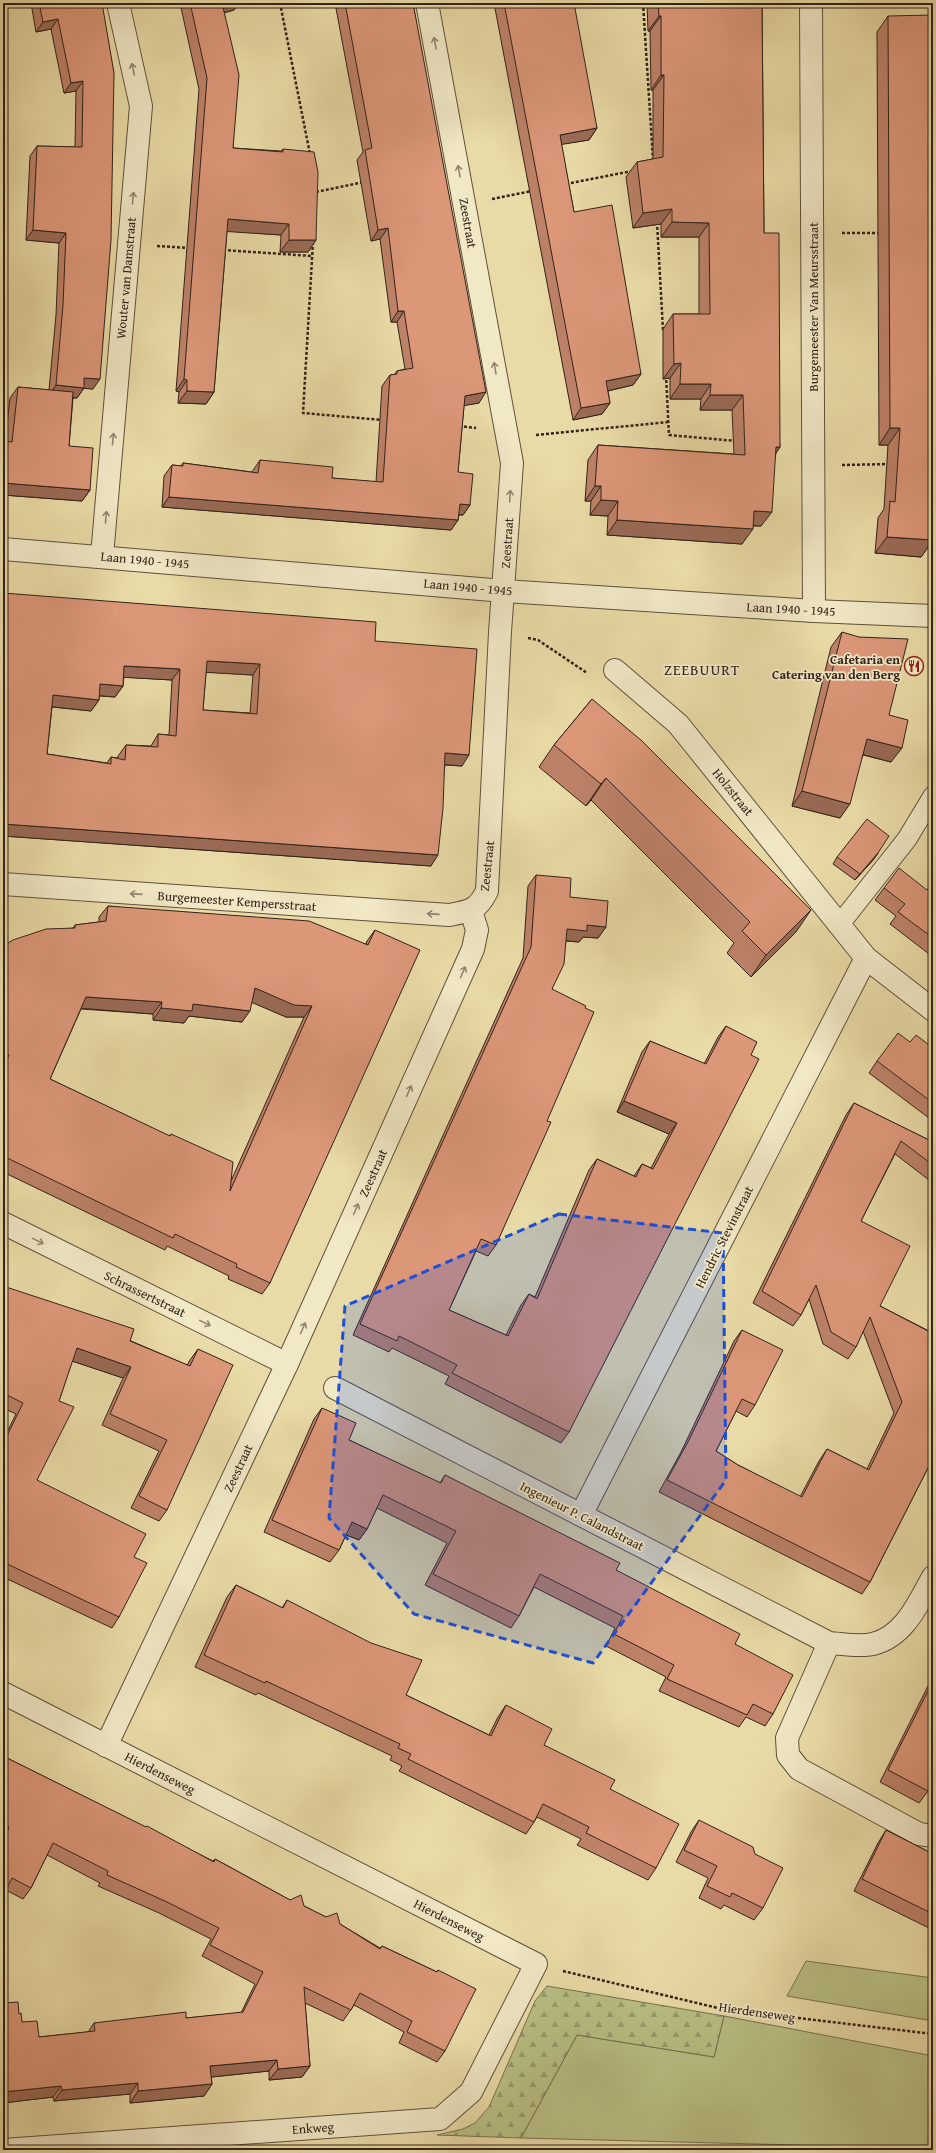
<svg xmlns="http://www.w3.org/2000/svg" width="936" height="2153" viewBox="0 0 936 2153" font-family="'Gentium Book Plus',serif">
<defs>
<pattern id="forest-firs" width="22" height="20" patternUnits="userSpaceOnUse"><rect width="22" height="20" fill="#b9c085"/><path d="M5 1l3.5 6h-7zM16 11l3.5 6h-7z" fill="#979c6c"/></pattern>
</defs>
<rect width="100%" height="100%" fill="#e9dba7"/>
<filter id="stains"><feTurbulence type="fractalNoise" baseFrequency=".005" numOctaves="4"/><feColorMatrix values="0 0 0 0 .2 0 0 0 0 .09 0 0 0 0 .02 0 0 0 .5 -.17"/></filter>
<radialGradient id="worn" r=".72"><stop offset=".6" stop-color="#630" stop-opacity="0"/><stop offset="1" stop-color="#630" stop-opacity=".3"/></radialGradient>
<g fill="#b9c085" stroke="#76714f">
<polygon points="806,1961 933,1978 933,2021 787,1996"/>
<polygon points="724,2016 933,2056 933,2147 875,2147 521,2138 577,2035 714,2057"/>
</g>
<polygon fill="url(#forest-firs)" stroke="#76714f" points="547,1986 724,2016 714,2057 577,2035 521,2138 437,2135 463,2129 475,2123 489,2107 535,2001"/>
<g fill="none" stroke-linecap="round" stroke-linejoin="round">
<g stroke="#60503c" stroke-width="21">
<polyline id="service" points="839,925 907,839 933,796"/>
</g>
<g stroke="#60503c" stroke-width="24">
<g id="minor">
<polyline points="811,3 814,611"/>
<polyline points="3,549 504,591 814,611 933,616"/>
<polyline points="102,556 141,106 118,3"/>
<polyline points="615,670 678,724 866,958 933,1010"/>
<path d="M3,884l446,31c21,-4 28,-4 38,-24l13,-259 12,-169 -85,-460"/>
<polyline points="3,1223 287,1364"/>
<path d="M335,1388l494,255c14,1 31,4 44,1 32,-8 45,-41 60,-67"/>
<polyline points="581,1515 866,958"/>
<polyline points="829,1643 787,1738 788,1755 799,1769 919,1834 933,1836"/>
<polyline points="3,1693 536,1964 471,2092 440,2119 3,2150"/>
<polyline points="106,1746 287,1364 473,949 477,930 471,911"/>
</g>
</g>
<g stroke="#322219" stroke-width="2.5" stroke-dasharray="3 2" stroke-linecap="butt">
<polyline points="280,3 310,154"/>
<polyline points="643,3 653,160"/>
<polyline points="566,184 632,171"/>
<polyline points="316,192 364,182"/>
<polyline points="492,199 532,191"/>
<polyline points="657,222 663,330"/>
<polyline points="842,233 881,233"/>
<polyline points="313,242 303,413 382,420"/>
<polyline points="157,246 190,248"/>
<polyline points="223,250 312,256"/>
<polyline points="666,375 669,435 736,441"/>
<polyline points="459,426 476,428"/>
<polyline points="536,435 668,422"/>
<polyline points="842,465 891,464"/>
<polyline points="528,638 538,640 587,673"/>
<polyline points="563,1971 722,2009 933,2034"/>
</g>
<use href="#service" stroke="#f1e8c6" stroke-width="19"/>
<use href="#minor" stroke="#f1e8c6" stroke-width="22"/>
</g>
<g fill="#bd8268" stroke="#322219" fill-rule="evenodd">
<polygon points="31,3 102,3 93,389 84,388 77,398 73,398 69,446 90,490 82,501 3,495 3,441 5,441 10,398 18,387 49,390 56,315 59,243 26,240 30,156 37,146 75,147 76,91 64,93 51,29 36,32"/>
<polygon points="180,3 240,3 234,10 224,13 233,148 281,151 283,149 316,240 308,252 280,252 281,235 227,231 214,392 206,404 178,403 179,392 176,391 199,89"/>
<polygon points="335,3 413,3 479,403 464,405 458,472 470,505 463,515 459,515 458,520 451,530 162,507 164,476 172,465 181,466 183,463 252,472 260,460 332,478 376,482 382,386 390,375 394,375 397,371 405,369 397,322 391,322 380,239 371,241 357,160 363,152"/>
<polygon points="494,3 535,3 597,128 589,140 561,144 574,212 641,374 633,385 608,391 610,403 602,414 573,420"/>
<polygon points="647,3 762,3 764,233 780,447 776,453 761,526 753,526 742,544 607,535 608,516 590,515 591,501 585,501 588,460 598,445 734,454 732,410 700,410 701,399 670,399 670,378 663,379 663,329 673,314 699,314 699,237 661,237 661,224 633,228 626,177 637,162 653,159 653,90 651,90 650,31 648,31"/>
<polygon points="888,16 933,540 921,557 875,553 878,518 884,509 888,445 879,445 877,32"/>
<path d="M3,593l372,48 87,125 -17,-1 -14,101 -428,-30zM206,672l47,3 -3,38 -47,-3zM124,677l48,3 -3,55 -11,-1 -7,12 -25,-1 -8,11v2l-7,-1 -4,6 -60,-9 5,-47 39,4 8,-11v-4l16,1 8,-11z"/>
<polygon points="842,632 889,715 891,762 863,755 840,818 792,806 831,647"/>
<polygon points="592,699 796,932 751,977 727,953 734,943 591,800 586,806 539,767 554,745"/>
<polygon points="878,853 874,859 855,880 833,864 837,857"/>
<polygon points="536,875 570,897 606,927 598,938 583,937 579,942 566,941 552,989 547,1121 496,1245 488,1256 476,1251 449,1310 506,1335 521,1305 529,1294 535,1297 589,1170 597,1159 634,1176 642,1164 651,1168 669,1134 617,1112 642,1052 650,1041 704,1064 718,1037 726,1026 569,1432 561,1443 445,1384 449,1376 392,1348 389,1352 353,1335 523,958 528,886"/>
<polygon points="933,882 933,957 890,924 896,916 875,900 884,888 927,890"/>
<path d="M108,906l258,38 1,-3 8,-11 -105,353 -8,11 -34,-15 1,-3 -62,-30 -2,4 -162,-78v-226l70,-18 2,-3 24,-3v-5zM252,1002l34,15h18l-73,164 -60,-47 -2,2 -119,-57 31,-70 72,5v6l31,3 5,-7 53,6z"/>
<polygon points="910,1042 933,1048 933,1121 869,1073 877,1061"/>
<polygon points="854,1103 933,1142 933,1183 895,1154 861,1221 880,1306 929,1331 933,1323 933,1458 870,1582 862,1594 659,1492 681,1452 734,1341 742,1330 755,1405 747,1417 736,1411 716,1451 738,1465 800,1497 819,1461 827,1449 867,1469 894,1413 863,1331 856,1347 848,1359 823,1344 809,1299 801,1315 793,1326 753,1303 846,1115"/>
<polygon points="3,1286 187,1365 190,1360 198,1349 167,1510 159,1521 131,1508 159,1451 102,1425 123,1378 72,1361 59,1401 37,1480 134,1557 119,1617 112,1628 3,1577 3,1440 16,1414 3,1408"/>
<polygon points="322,1408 349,1440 440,1483 445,1475 616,1570 735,1644 773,1714 765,1726 746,1717 739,1727 659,1691 666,1677 606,1646 615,1628 534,1587 519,1616 511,1628 425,1585 447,1543 377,1508 367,1529 359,1540 346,1535 339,1550 330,1562 264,1532 314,1419"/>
<polygon points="236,1585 282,1608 287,1600 406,1695 489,1735 498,1717 506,1705 544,1745 610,1789 656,1868 648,1880 577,1845 581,1839 537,1817 534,1822 526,1834 399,1771 402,1766 390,1760 392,1756 258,1693 256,1695 195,1667 227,1597"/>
<polygon points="933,1676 933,1784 931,1783 928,1791 919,1803 880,1782"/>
<polygon points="3,1756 213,1861 215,1859 290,1900 304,1906 340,1924 380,1948 382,1946 437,1972 438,1970 445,2051 437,2062 399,2043 404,2032 354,2005 343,2021 305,2003 310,2066 302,2077 269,2080 269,2071 211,2077 212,2084 204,2096 130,2103 130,2094 54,2101 53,2097 3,2103 3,2003 19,2014 22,2022 39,2037 88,2032 94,2023 186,2018 241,2013 255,1984 202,1956 211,1939 159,1913 98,1886 100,1883 47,1855 31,1888 23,1899 6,1890 3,1896"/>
<polygon points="699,1820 763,1908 754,1920 724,1905 721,1909 699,1898 708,1878 676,1862 691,1832"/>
<polygon points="886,1830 933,1854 933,1930 854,1891 878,1843"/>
</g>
<g fill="#9a6a55" stroke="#322219">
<polygon points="222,3 240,3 234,10 214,15"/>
<polygon points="659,16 661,16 650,31 648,31"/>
<polygon points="58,19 51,29 36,32 43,22"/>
<polygon points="661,75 664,75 653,90 651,90"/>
<polygon points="83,81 76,91 64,93 71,83"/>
<polygon points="597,128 589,140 552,146 560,135"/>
<polygon points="672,209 661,224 633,228 643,213"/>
<polygon points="228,219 289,224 281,235 219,231"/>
<polygon points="672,222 709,223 699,237 661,237"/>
<polygon points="388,228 380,239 371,241 378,230"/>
<polygon points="33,230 66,233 59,243 26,240"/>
<polygon points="289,240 316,240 308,252 280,252"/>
<polygon points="398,311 404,311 397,322 391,322"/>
<polygon points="681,363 670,378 663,379 674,364"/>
<polygon points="641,374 633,385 598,393 606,381"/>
<polygon points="84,378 100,379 93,389 77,388"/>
<polygon points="184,379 187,380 179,392 176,391"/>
<polygon points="680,384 711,384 701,399 670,399"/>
<polygon points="56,385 84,388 77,398 49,395"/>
<polygon points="187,391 214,392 206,404 178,403"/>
<polygon points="486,392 479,403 457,407 465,396"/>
<polygon points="710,395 743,395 732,410 700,410"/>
<polygon points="610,403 602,414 573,420 581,408"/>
<polygon points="890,428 900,428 888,445 879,445"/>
<polygon points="776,447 780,447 770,462"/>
<polygon points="3,483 90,490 82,501 3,495"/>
<polygon points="595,486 601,486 591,501 585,501"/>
<polygon points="169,497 458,520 451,530 162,507"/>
<polygon points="601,500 618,501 608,516 590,515"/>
<polygon points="460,504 470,505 463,515 452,514"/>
<polygon points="754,511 772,512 761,526 743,525"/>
<polygon points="617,520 753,529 742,544 607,535"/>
<polygon points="887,537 933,540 921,557 875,553"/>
<polygon points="207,661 260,664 253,675 199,672"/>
<polygon points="124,666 180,669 172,680 117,677"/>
<polygon points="100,684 123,686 115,697 93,695"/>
<polygon points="53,695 99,700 91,711 45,706"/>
<polygon points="867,739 902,748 891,762 857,753"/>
<polygon points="445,753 469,755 462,766 437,764"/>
<polygon points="606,778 591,800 586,806 601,784"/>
<polygon points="802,791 850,804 840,818 792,806"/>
<polygon points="3,824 438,855 431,866 3,836"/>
<polygon points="878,853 874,859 855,880 860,874"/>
<polygon points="811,910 796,932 751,977 766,955"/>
<polygon points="587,925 606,927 598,938 583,937 579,942 559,940 567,929"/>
<polygon points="255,988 312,1006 304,1017 286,1017 246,1000"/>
<polygon points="86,997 162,1002 153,1014 78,1008"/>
<polygon points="193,1004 250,1011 242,1022 189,1016 184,1023 153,1020 161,1008"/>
<polygon points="624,1101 677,1123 669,1134 617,1112"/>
<polygon points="77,1348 131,1367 123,1378 69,1360"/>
<polygon points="352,1522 367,1529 359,1540 344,1534"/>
<polygon points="277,2060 269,2071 202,2078 210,2066"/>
<polygon points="310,2066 302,2077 269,2080 278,2069"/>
<polygon points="138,2083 130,2094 54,2101 62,2090"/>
<polygon points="212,2084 204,2096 130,2103 138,2091"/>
<polygon points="61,2086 53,2097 3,2103 3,2092"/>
</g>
<g fill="#dc9779" stroke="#322219" fill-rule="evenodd">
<polygon points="39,3 102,3 114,73 111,240 100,379 84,378 84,388 56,385 63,305 66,233 33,230 37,146 82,147 83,81 71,83 58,19 43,22"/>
<polygon points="190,3 223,3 222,3 239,75 233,148 283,152 283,149 314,152 318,172 316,240 289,240 289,224 228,219 214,392 187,391 187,380 184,379 207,78"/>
<polygon points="345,3 413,3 486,392 465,396 458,472 473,474 470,505 460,504 458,520 169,497 172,465 183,466 183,463 258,473 260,460 333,467 332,478 383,482 390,375 397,374 397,371 413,368 404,311 398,311 388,228 378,230 365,150 372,148"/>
<polygon points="504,3 535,3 535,4 541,3 574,3 597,128 560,135 574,212 612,205 641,374 606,381 610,403 581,408"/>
<polygon points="658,3 762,3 764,233 779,233 780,447 776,447 772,512 754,511 753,529 617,520 618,501 601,500 601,486 595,486 598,445 745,455 743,395 710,395 711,384 680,384 681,363 674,364 673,314 710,314 709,223 672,222 672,209 643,213 637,162 663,157 664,75 661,75 661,16 659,16"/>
<polygon points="933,15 933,540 887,537 890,501 895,502 900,428 890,428 888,16"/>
<polygon points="3,310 7,310 4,354 3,353"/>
<polygon points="18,387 73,392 69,446 93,448 90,490 3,483 3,441 12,442"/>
<path d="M3,593l373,29 -1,19 102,8 -8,106 -24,-2 -2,55 -5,47 -435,-31zM207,661l53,3 -3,50 -54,-4zM124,666l56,3 -4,67 -18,-2v13l-32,-2 -1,15 -14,-3v7l-64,-10 6,-59 46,5 1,-16 23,2z"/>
<polygon points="842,632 859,637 908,639 889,715 908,720 902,748 867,739 850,804 802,791"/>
<polygon points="592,699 642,741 811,910 766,955 742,931 750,922 606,778 601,784 554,745"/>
<polygon points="867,819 889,836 878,853 860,874 837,857"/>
<polygon points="899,868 927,890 933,882 933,938 898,912 905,904 884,888"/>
<polygon points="536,875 571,878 570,897 608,901 606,927 587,925 587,931 567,929 564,964 552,989 586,1006 585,1008 594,1012 547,1121 551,1122 496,1245 481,1239 449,1310 508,1336 529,1294 537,1299 597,1159 636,1177 642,1164 653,1169 677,1123 624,1101 650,1041 706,1064 726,1026 757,1042 751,1055 759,1059 569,1432 452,1373 457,1365 399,1336 397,1341 360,1324 531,947"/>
<path d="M108,906l201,15 59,24 7,-15 45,20 -150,333 -34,-16 1,-3 -62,-30 -2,4 -170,-82v-87l6,-14 -6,-3v-74l5,-10 -3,-1 -2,-4v-17l10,-6 33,-11 29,-1v-3l31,-4zM255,988l39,17 18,1 -82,185 3,-29 -62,-28 -1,2 -120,-57 36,-82 76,5 -1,6 31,3 1,-7 57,7z"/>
<polygon points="898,1033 910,1042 916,1035 933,1048 933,1103 877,1061"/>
<polygon points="854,1103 933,1142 933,1165 901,1141 861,1221 910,1246 880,1306 930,1332 933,1327 933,1458 870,1582 667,1480 689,1440 742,1330 783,1350 755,1405 742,1399 716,1451 738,1465 802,1497 827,1449 869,1470 902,1402 870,1317 856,1347 831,1332 816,1285 801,1315 762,1291"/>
<polygon points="3,1286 134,1329 130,1341 190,1366 198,1349 233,1365 167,1510 139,1496 167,1440 110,1414 131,1367 77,1348 59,1401 74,1407 37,1480 146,1534 134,1557 147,1563 119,1617 3,1562 3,1444 23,1403 3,1393"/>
<polygon points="322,1408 356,1423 349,1440 441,1483 445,1475 620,1563 616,1570 740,1634 735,1644 793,1675 773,1714 753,1704 747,1715 667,1679 674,1665 614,1634 623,1616 540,1574 519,1616 433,1574 456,1531 383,1495 367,1529 352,1522 339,1550 272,1520"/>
<polygon points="236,1585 283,1608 287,1600 371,1643 422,1660 406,1695 491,1736 506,1705 552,1729 544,1745 615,1780 610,1789 679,1824 656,1868 586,1833 589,1827 543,1804 534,1822 408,1759 411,1754 398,1748 400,1744 266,1681 265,1683 204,1655"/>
<polygon points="933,1681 933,1780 928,1791 888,1770"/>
<polygon points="3,1756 146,1827 147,1826 214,1862 215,1859 290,1900 301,1895 304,1906 326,1917 337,1913 340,1924 380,1949 382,1946 437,1972 438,1970 476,1989 445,2051 407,2032 412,2021 360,1993 351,2010 304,1987 310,2066 278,2069 277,2060 210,2066 212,2084 138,2091 138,2083 62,2090 61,2086 3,2092 3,2003 18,2002 19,2014 21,2013 22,2022 37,2021 39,2037 95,2031 94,2023 186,2012 186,2018 243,2012 263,1972 210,1945 219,1928 167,1902 107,1875 108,1871 53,1843 31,1888 12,1878 3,1896 3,1840 9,1827 3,1824"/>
<polygon points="699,1820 753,1847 755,1854 783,1868 763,1908 732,1893 730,1897 707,1886 717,1866 684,1850"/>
<polygon points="886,1830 933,1854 933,1914 862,1879"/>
</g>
<defs><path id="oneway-shaft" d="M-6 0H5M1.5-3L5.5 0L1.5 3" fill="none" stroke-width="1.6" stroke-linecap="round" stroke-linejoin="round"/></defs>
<g stroke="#928570">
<use href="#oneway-shaft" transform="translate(435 43) rotate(-101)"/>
<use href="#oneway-shaft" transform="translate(133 69) rotate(-103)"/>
<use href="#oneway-shaft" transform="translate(459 171) rotate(-100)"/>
<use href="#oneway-shaft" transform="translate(133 198) rotate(-85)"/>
<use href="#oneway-shaft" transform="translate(495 368) rotate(-100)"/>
<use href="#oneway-shaft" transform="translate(113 439) rotate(-85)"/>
<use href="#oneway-shaft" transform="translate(510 496) rotate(-86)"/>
<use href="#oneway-shaft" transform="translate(106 517) rotate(-85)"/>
<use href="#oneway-shaft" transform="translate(136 894) rotate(-176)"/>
<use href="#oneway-shaft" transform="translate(433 914) rotate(-176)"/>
<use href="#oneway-shaft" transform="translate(463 972) rotate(-66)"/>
<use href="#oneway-shaft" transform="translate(409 1091) rotate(-66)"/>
<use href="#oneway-shaft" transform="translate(356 1209) rotate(-66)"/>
<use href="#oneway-shaft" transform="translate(38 1241) rotate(26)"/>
<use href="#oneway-shaft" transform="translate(205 1323) rotate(26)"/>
<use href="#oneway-shaft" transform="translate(303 1328) rotate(-66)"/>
</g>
<path fill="#1d4ed8" fill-opacity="0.2" stroke="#1d4ed8" stroke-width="3" stroke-dasharray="8 5" stroke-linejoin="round" d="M559,1214l164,19 3,247 -133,183 -179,-49 -85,-96 16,-212z"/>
<defs>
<g id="restaurant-ring" transform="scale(1)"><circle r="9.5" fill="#f1e8c6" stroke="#8f2418" stroke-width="1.5"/><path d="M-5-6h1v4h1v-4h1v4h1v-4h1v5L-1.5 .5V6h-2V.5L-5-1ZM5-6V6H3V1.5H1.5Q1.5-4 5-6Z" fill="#8f2418"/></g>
</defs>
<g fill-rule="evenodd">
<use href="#restaurant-ring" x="914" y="666"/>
</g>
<g text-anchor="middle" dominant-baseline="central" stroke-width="3.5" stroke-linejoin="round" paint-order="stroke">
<g font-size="13" fill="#322219" stroke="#f1e8c6">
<text transform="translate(468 223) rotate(80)">Zeestraat</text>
<text transform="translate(126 278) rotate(-85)">Wouter van Damstraat</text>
<text transform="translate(813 307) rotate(-90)">Burgemeester Van Meursstraat</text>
<text transform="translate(507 543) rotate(-86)">Zeestraat</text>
<text transform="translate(145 560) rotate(5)">Laan 1940 - 1945</text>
<text transform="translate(468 587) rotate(5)">Laan 1940 - 1945</text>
<text transform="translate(791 609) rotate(3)">Laan 1940 - 1945</text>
<text transform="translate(733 792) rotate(51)">Holzstraat</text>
<text transform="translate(487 866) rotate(-84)">Zeestraat</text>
<text transform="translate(237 901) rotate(4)">Burgemeester Kempersstraat</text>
<text transform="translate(373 1173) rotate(-66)">Zeestraat</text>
<text transform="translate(724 1237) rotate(-63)">Hendric Stevinstraat</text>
<text transform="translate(145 1294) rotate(26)">Schrassertstraat</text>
<text transform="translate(238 1468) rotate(-65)">Zeestraat</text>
<text transform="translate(582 1516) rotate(27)">Ingenieur P. Calandstraat</text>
<text transform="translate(160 1773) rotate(27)">Hierdenseweg</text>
<text transform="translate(449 1920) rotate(27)">Hierdenseweg</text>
<text transform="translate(757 2012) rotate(8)">Hierdenseweg</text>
<text transform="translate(313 2128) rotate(-4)">Enkweg</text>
</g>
<g font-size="13" font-weight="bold" fill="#322219" stroke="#f1e8c6" text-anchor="end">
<text x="900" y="659">Cafetaria en<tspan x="900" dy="15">Catering van den Berg</tspan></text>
</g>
<g font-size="15" letter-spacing="1" fill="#322219" stroke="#f1e8c6">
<text x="702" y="669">ZEEBUURT</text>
</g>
</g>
<rect width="936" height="2153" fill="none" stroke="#e9dba7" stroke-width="16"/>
<rect x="4" y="4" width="928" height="2145" fill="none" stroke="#322219" stroke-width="2"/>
<rect x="8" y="8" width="920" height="2137" fill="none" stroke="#322219"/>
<rect width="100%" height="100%" filter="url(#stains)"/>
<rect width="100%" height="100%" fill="url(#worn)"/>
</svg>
